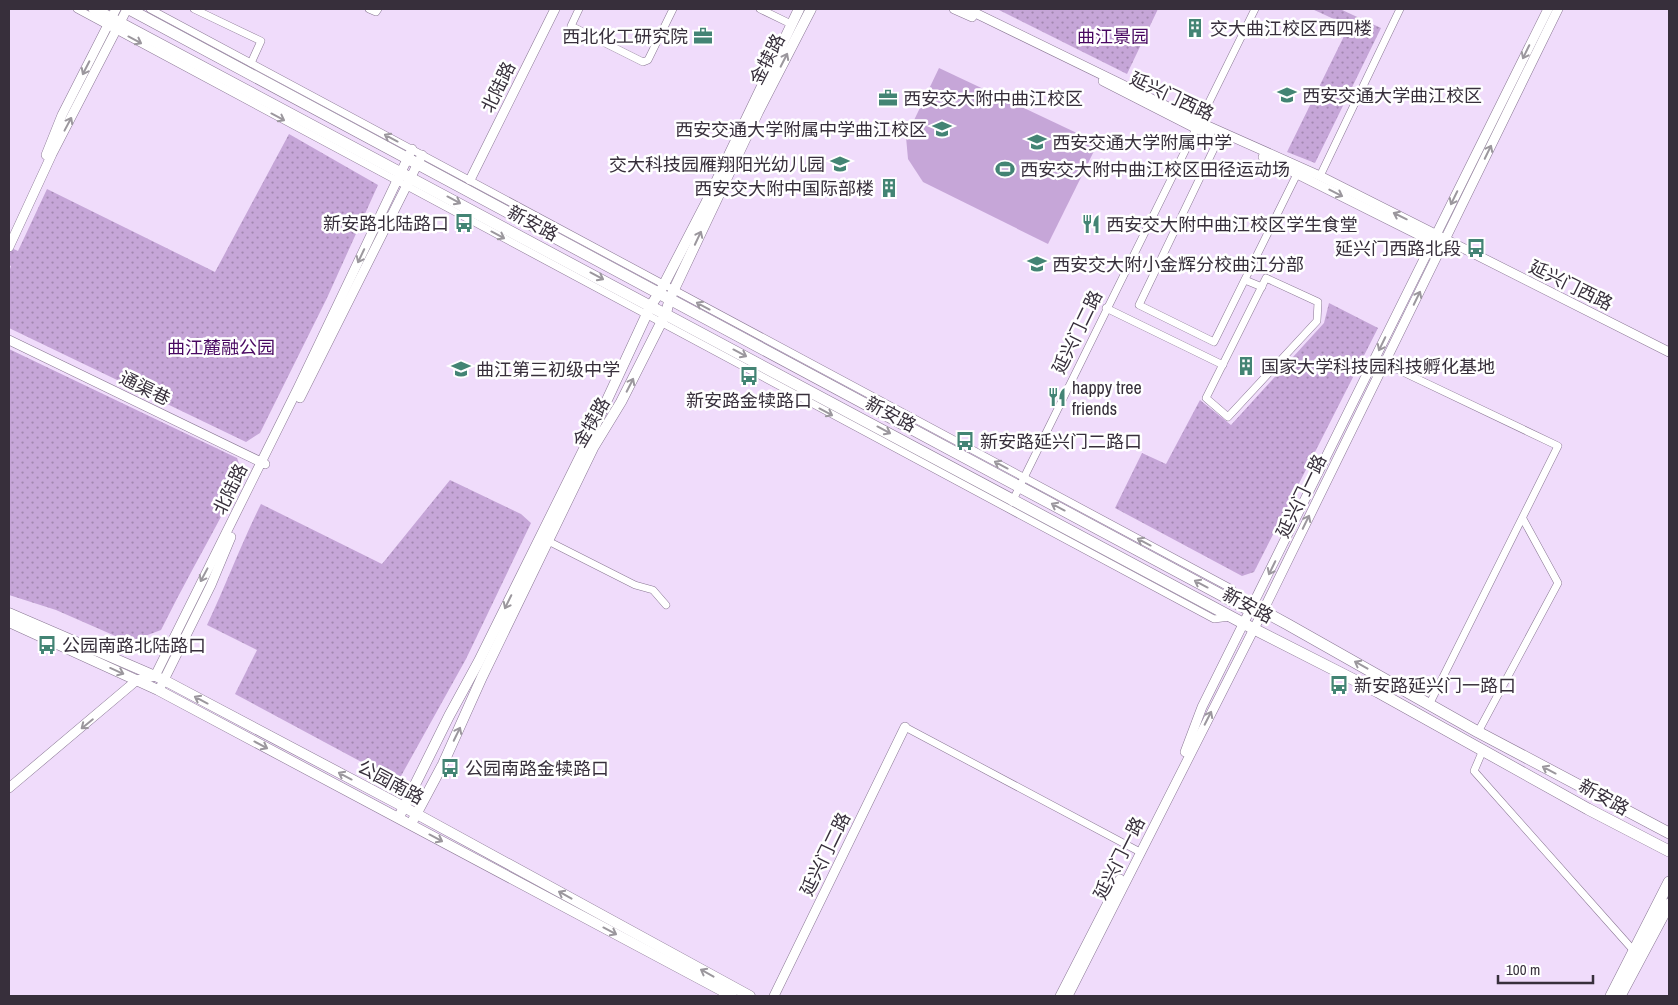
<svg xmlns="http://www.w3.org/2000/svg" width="1678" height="1005" viewBox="0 0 1678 1005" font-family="'Archivo Narrow','Noto Sans SC',sans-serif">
<defs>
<pattern id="grass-dots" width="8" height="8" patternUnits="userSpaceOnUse" patternTransform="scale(1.25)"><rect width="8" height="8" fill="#c6a6d8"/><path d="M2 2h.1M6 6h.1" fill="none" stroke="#a288b0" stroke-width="1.8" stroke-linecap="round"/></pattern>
</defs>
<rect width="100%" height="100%" fill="#f0dcfb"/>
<g fill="url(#grass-dots)">
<polygon points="997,9 1158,9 1127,74"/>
<polygon points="1312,9 1340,9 1381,28 1315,163 1287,152 1349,26"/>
<polygon points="289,134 378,185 327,298 260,433 246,442 9,328 9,272 11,266 9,265 9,247 18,251 47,189 215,272"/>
<polygon points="1329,303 1378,328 1254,572 1242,576 1115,508 1142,453 1166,464 1200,400 1231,425 1324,323"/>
<path d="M9,349l228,109 6,16c-26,53 -56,103 -82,156l-32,12 -73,-32 -47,-15z"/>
<path d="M450,480l71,34 10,9 -65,136 -65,117 -6,4 -160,-86 22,-44 -50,-25c19,-40 34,-81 54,-121l121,60z"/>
</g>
<polygon fill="#c6a6d8" points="939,68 1098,143 1048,244 923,182 908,159 906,137"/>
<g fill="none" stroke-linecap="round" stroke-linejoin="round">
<g stroke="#897793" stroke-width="8">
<g id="minor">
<polyline points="77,9 1214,619 1230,617"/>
<polyline points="150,9 1232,589 1241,605"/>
<polyline points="194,9 261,41 251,63"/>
<polyline points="369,9 376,12 378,9"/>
<polyline points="579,9 571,26 643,62 648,60 673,9"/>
<polyline points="760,9 791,24"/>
<polyline points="1220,136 1139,305 1214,342 1297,174"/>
<polyline points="1320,176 1400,9"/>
<polygon points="1266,278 1318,302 1317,321 1228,417 1206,398"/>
<polyline points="1245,280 1262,287"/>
<polyline points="1106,308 1223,365"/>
<polyline points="1384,363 1558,446 1430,703"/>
<polyline points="1012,502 1255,9"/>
<polyline points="548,541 635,585 653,590 666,605"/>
<polyline points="905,727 1140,852"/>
<polyline points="1478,732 1558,583 1523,519"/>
<polyline points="1483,750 1474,771 1634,951"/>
</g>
</g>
<g stroke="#897793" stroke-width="10">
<g id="tertiary">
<polyline points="954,9 972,17"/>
<polyline points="967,9 1199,122 1320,176 1669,352"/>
<polyline points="1103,81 1197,129 1210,133"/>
<polyline points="46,155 62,115 116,9"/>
<polyline points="1263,157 1437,244"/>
<polyline points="470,180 555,9"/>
<polyline points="9,247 52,154 127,9"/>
<polyline points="9,340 265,464"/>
<polyline points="300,398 422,155"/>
<polyline points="161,686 211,585 231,537"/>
<polyline points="1185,752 1202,707 1548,9"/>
<polyline points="9,788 137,680 155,676 298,388 412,149"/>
<polyline points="774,996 905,727"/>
<polyline points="1060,996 1120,879"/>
<polyline points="1068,996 1263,611 1558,9"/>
</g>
</g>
<g stroke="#897793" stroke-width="11">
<g id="secondary">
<polyline points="9,613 162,679 404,807 750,996"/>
<polyline points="9,622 158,690 732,996"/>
<polyline points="399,817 449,716 479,661 588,441 651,305 660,292 706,203 799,9"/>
<polyline points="411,824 443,764 482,677 593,448 621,402 666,313 670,298 758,112 811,9"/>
</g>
</g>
<g stroke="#897793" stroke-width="12">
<g id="primary">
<polyline points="94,9 1254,629 1378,692 1588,809 1669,851"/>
<polyline points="129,9 1251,611 1263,611 1287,624 1478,732 1669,833"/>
<polyline points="1611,996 1669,882"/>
<polyline points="1620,996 1669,904"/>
</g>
</g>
<use href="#minor" stroke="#fff" stroke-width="7"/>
<use href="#tertiary" stroke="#fff" stroke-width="9"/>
<use href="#secondary" stroke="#fff" stroke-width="10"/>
<use href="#primary" stroke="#fff" stroke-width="11"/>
</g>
<defs><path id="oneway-shaft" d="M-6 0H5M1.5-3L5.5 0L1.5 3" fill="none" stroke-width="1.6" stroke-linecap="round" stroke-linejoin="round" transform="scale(1.25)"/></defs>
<g stroke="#9b979d">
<use href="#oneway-shaft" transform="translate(135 40) rotate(28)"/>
<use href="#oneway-shaft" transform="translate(1526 52) rotate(116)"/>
<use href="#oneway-shaft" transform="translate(784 60) rotate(-63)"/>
<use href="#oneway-shaft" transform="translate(86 68) rotate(117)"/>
<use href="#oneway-shaft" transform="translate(278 117) rotate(28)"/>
<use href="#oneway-shaft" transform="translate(68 124) rotate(-62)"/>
<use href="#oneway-shaft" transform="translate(391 138) rotate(-152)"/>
<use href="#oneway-shaft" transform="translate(1488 152) rotate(-64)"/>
<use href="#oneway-shaft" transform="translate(1336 193) rotate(27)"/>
<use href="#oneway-shaft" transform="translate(1454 198) rotate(116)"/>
<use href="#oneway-shaft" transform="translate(454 200) rotate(28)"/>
<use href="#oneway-shaft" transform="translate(1400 216) rotate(-154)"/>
<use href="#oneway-shaft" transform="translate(498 235) rotate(28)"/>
<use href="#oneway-shaft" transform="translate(698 238) rotate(-65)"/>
<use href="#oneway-shaft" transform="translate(361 256) rotate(115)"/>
<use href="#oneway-shaft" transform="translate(597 276) rotate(28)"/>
<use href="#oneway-shaft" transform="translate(1417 298) rotate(-64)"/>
<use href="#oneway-shaft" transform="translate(703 306) rotate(-152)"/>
<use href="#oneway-shaft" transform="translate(1382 344) rotate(116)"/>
<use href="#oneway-shaft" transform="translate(740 353) rotate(28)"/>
<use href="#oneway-shaft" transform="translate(630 385) rotate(-63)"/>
<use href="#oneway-shaft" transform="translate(826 412) rotate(28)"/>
<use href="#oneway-shaft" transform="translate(884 430) rotate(28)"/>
<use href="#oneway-shaft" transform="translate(1001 465) rotate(-152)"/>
<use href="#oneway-shaft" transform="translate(1058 507) rotate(-152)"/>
<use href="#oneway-shaft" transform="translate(1306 522) rotate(-64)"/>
<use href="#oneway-shaft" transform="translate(1144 542) rotate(-152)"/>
<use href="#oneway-shaft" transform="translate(1272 568) rotate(116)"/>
<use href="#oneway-shaft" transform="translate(204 575) rotate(118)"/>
<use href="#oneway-shaft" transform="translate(1201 584) rotate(-152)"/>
<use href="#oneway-shaft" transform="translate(508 602) rotate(116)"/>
<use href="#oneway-shaft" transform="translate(1361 665) rotate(-151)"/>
<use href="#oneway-shaft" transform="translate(117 671) rotate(24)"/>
<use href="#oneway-shaft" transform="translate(201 700) rotate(-152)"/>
<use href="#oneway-shaft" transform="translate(1208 718) rotate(-63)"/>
<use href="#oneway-shaft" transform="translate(87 724) rotate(141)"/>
<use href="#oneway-shaft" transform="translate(457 734) rotate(-64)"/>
<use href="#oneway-shaft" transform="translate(261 745) rotate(28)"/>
<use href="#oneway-shaft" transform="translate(1549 770) rotate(-152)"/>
<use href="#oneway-shaft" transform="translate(345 776) rotate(-152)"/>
<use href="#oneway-shaft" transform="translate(436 838) rotate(28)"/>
<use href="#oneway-shaft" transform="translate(565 895) rotate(-151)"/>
<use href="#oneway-shaft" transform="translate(610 931) rotate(28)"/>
<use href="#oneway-shaft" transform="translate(707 973) rotate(-151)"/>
</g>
<defs>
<g id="building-bare" transform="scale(1.5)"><path d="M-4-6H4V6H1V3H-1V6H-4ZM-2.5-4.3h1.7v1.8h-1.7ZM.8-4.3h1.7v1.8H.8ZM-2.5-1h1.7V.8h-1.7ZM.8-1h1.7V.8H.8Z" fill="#438474" stroke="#fff" stroke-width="2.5" paint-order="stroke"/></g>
<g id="office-bare" transform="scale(1.5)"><path d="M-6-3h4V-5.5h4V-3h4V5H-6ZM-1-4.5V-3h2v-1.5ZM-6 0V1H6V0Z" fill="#438474" stroke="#fff" stroke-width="2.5" paint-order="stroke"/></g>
<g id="university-bare" transform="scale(1.5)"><path d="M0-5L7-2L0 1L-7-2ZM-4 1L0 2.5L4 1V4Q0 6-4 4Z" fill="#438474" stroke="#fff" stroke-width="2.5" paint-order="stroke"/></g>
<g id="school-bare" transform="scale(1.5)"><path d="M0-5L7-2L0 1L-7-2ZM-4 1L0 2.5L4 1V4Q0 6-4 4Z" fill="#438474" stroke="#fff" stroke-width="2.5" paint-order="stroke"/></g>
<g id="stadium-bare" transform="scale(1.5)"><path d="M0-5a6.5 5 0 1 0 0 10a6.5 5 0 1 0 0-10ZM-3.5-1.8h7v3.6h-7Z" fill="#438474" stroke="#fff" stroke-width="2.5" paint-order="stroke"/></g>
<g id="bus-bare" transform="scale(1.5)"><path d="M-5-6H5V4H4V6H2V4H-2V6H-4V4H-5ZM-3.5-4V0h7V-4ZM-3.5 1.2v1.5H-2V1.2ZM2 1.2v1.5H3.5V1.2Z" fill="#438474" stroke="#fff" stroke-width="2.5" paint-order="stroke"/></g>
<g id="restaurant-bare" transform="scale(1.5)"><path d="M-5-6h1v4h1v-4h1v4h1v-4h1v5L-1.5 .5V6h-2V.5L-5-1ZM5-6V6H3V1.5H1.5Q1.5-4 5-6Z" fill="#438474" stroke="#fff" stroke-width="2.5" paint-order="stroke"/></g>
</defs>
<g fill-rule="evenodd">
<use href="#building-bare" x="1195" y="28"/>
<use href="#office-bare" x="703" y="36"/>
<use href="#university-bare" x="1287" y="95"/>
<use href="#office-bare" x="888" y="98"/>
<use href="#school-bare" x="942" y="129"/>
<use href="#school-bare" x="1037" y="142"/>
<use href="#school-bare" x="840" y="164"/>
<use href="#stadium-bare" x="1005" y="169"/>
<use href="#building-bare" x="889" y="188"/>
<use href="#bus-bare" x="464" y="223"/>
<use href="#restaurant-bare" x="1091" y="224"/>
<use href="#bus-bare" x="1476" y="248"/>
<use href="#school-bare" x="1037" y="264"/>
<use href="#building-bare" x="1246" y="366"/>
<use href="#school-bare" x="461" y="369"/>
<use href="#bus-bare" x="749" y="376"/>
<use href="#restaurant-bare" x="1057" y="397"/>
<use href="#bus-bare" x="965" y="441"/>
<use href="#bus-bare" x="47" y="645"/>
<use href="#bus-bare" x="1339" y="685"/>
<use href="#bus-bare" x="450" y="768"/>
</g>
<g text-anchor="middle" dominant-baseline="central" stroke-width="5" stroke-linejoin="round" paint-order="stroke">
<g font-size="18" fill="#372f3b" stroke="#fff" text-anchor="start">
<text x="1210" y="28">交大曲江校区西四楼</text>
<text x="688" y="36" text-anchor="end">西北化工研究院</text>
<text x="1302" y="95">西安交通大学曲江校区</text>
<text x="903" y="98">西安交大附中曲江校区</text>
<text x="927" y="129" text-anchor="end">西安交通大学附属中学曲江校区</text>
<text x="1052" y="142">西安交通大学附属中学</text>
<text x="825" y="164" text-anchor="end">交大科技园雁翔阳光幼儿园</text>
<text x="1020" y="169">西安交大附中曲江校区田径运动场</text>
<text x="874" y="188" text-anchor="end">西安交大附中国际部楼</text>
<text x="449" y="223" text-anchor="end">新安路北陆路口</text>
<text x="1106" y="224">西安交大附中曲江校区学生食堂</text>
<text x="1461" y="248" text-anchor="end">延兴门西路北段</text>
<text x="1052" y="264">西安交大附小金辉分校曲江分部</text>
<text x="1261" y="366">国家大学科技园科技孵化基地</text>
<text x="476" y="369">曲江第三初级中学</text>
<text x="1072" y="387">happy tree<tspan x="1072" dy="21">friends</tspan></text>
<text x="749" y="400" text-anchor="middle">新安路金犊路口</text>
<text x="980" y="441">新安路延兴门二路口</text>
<text x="62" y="645">公园南路北陆路口</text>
<text x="1354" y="685">新安路延兴门一路口</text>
<text x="465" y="768">公园南路金犊路口</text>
</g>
<g font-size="18" fill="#490962" stroke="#fff">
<text x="1113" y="36">曲江景园</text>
<text x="221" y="347">曲江麓融公园</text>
</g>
<g font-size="18" fill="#372f3b" stroke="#fff">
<text transform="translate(767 59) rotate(-63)">金犊路</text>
<text transform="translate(498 87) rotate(-64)">北陆路</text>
<text transform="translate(1172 96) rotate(25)">延兴门西路</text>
<text transform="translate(533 223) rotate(28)">新安路</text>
<text transform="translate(1571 285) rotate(26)">延兴门西路</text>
<text transform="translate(1077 332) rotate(-64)">延兴门二路</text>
<text transform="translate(145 388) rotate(26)">通渠巷</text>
<text transform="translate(891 414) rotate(28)">新安路</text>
<text transform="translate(591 422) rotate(-60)">金犊路</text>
<text transform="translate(230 489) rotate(-64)">北陆路</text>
<text transform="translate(1301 496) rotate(-64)">延兴门一路</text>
<text transform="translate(1248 605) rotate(28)">新安路</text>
<text transform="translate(391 782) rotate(28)">公园南路</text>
<text transform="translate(1604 797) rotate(29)">新安路</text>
<text transform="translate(825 854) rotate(-64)">延兴门二路</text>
<text transform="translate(1119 858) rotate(-63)">延兴门一路</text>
</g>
</g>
<rect width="1678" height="1005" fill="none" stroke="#372f3b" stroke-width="20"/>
<path d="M1498 975v8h95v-8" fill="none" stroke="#372f3b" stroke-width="2.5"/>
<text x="1506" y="975" font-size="15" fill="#372f3b" stroke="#ffffff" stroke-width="4" paint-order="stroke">100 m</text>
</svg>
